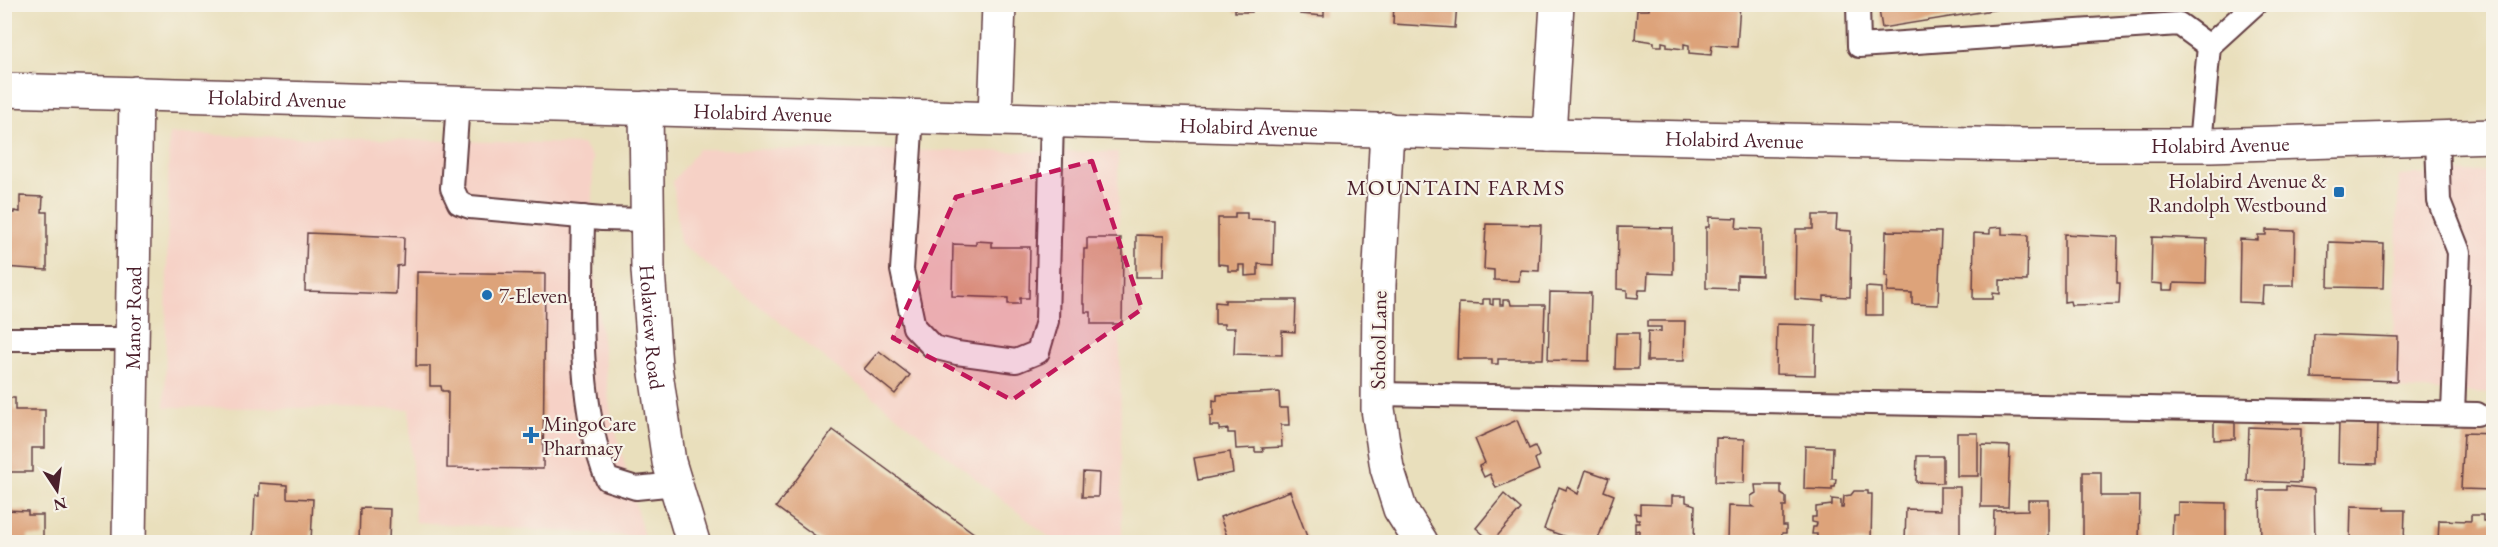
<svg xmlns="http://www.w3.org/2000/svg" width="2498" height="547" viewBox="0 0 2498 547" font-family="'EB Garamond',serif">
<rect width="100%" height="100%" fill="#f7f3e8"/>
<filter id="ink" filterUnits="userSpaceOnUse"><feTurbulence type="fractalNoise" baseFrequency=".0167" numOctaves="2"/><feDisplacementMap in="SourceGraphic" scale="12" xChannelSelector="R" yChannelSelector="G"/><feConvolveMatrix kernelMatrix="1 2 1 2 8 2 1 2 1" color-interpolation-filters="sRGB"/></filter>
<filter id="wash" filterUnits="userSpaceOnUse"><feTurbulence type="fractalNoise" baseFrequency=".008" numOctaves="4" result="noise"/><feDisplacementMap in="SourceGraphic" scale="24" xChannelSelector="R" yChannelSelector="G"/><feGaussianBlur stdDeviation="1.35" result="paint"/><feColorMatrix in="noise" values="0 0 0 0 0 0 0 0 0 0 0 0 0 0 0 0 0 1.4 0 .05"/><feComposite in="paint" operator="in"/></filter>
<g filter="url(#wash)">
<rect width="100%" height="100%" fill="#e9dfbc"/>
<g fill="#f6d1c6">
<polygon points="169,134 582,144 593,158 591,246 610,409 644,537 415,522 409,409 165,407"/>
<polygon points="698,149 1118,152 1122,542 1055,542 680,243 673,181"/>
<polygon points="2493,171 2493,393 2391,389 2399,176"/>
</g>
<g id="blocks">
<g fill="#dda37a">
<polygon points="1131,4 1193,4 1193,9 1131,8"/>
<rect x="1235" y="4" width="17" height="8"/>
<polygon points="1301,4 1324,4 1324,16 1300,14"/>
<polygon points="1394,4 1457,4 1455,28 1393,24"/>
<polygon points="1650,4 1740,4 1737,47 1712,45 1711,55 1689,53 1689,45 1684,44 1684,49 1667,47 1667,43 1662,42 1662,46 1654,46 1654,42 1635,39 1637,10 1649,10"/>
<polygon points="1878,4 2017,4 2017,6 1882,28"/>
<polygon points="20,196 43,197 42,212 47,212 47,270 4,267 4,199 10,199 9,213 14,213 14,211 20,212"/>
<polygon points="1235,213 1247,213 1247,219 1274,220 1273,265 1258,264 1258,275 1245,276 1245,265 1239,265 1239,271 1228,271 1228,265 1218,264 1218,218 1235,218"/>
<polygon points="1813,215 1837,215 1836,230 1851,231 1850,297 1824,296 1824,301 1795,299 1796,229 1813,229"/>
<polygon points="1709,217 1737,218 1736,228 1762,229 1762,276 1737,275 1737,289 1706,288 1706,227 1709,227"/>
<polygon points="1486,224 1541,225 1539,271 1520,270 1519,281 1494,280 1494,270 1484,269"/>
<polygon points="1618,227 1673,228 1673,274 1648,273 1647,290 1639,290 1638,298 1627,297 1627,290 1617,289"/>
<polygon points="2002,227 2002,234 2028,235 2027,281 2000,280 2000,294 1993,293 1993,299 1973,299 1974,233 1990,234 1990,228"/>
<polygon points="2266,230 2295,231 2294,286 2263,286 2262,303 2239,302 2240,239 2258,240 2258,235 2266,235"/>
<polygon points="1886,231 1941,232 1938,305 1912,304 1912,293 1887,292 1888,276 1885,276"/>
<polygon points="307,233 404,237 403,265 397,266 396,294 305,291"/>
<polygon points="2064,234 2118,237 2117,283 2120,283 2119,304 2071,305 2070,301 2064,302"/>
<polygon points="1136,235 1164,236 1163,277 1136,277"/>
<polygon points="2152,237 2207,239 2206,284 2174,283 2173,290 2162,290 2162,284 2151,283"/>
<polygon points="1087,238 1121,238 1120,250 1123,250 1122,324 1091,324 1091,312 1085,312 1085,304 1083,304 1084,249 1087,249"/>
<polygon points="976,241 992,242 992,247 1030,247 1029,298 1020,298 1020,304 1008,304 1008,298 952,296 953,244 976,245"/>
<polygon points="2329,242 2384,244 2383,288 2328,287"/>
<polygon points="417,272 545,274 543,469 447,468 448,391 442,391 441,386 430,386 430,366 416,366"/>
<polygon points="1866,287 1882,288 1882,315 1866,315"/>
<polygon points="1550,292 1591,293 1589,361 1548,360"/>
<polygon points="1483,299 1490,299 1490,304 1493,305 1493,299 1500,299 1500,305 1503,305 1503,300 1510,300 1511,305 1545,305 1543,359 1498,359 1498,364 1492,364 1492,359 1457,359 1459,303 1483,304"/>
<polygon points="1225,300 1296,300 1295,332 1282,331 1282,355 1234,354 1235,328 1224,328 1224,324 1215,324 1215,302 1225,303"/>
<polygon points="1647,321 1685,321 1684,361 1647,361 1648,331 1661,332 1661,327 1647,327"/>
<polygon points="1777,324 1816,325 1815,375 1776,374"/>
<polygon points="1616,333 1639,333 1638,369 1615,369"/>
<polygon points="2314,334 2398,337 2397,381 2312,378"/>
<polygon points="879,351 910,375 895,394 864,369"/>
<polygon points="1279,392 1280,408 1288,408 1289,425 1281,425 1282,447 1262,448 1263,452 1255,452 1255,448 1236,449 1235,433 1228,433 1228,429 1219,430 1219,426 1210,426 1210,416 1213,416 1213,400 1217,401 1217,395"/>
<polygon points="4,398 15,398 15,410 45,410 45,448 32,448 32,472 4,472"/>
<polygon points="1517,420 1529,449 1535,446 1539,456 1535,459 1539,470 1496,488 1490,474 1484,477 1479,466 1485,463 1475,439"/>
<polygon points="2339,421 2378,422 2377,464 2338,463"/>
<polygon points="2214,422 2235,423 2235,439 2214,440"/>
<polygon points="2249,427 2301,429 2300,483 2247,481"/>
<polygon points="833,430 986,542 824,542 776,507"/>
<rect x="1957" y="433" width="21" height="43"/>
<polygon points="2464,433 2493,434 2493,490 2461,489"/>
<polygon points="1716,438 1745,439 1744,483 1715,482"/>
<polygon points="1982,445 2010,446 2008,507 1981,507"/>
<polygon points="1805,446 1833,447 1832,479 1836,479 1835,487 1832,487 1832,490 1804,489"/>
<polygon points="1230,452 1233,473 1198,480 1194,458"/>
<polygon points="1917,456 1943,456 1943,483 1916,482"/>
<polygon points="1586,470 1609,478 1604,491 1614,495 1597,542 1580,542 1544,529 1559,487 1566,490 1567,487 1578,494"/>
<polygon points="1083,472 1099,473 1098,497 1082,497"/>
<polygon points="2083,472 2101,472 2101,496 2140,496 2139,542 2083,542"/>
<polygon points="259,483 287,485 287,498 313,499 311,542 253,542 255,496 259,496"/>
<polygon points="1755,485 1781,485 1781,494 1786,497 1786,506 1783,506 1783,526 1786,526 1786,533 1782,533 1781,542 1727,542 1728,506 1754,507 1751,505 1751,496 1756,493"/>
<polygon points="2286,486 2314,489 2315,542 2261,542 2260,490 2286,490"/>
<polygon points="1940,487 1960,487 1960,542 1905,542 1906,509 1940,510"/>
<polygon points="1290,491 1309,542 1260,542 1259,540 1252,542 1229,542 1220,517"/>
<polygon points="1854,491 1868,491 1868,494 1872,494 1871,542 1812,542 1812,538 1817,538 1817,534 1812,534 1813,527 1816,527 1817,523 1812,522 1812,517 1816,517 1816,507 1832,505 1832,499 1841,500 1841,508 1843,508 1844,496 1851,495"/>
<polygon points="1504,494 1521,509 1492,542 1476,528"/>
<polygon points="1672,496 1686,496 1686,502 1695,505 1694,542 1639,542 1639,540 1634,540 1635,533 1639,534 1639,530 1635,531 1635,523 1639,523 1639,520 1636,520 1635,513 1640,514 1640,504 1672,505"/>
<polygon points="2028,500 2049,500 2049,542 1993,542 1994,511 2028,510"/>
<polygon points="2178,502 2226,503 2226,542 2172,542 2173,515 2178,515"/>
<polygon points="2351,506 2385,507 2385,510 2405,510 2404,542 2350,542"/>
<polygon points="360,508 390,509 389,542 359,542"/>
<polygon points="4,510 28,511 28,515 43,515 43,537 28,536 28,542 4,542"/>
<polygon points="2471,515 2483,515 2483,521 2493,521 2493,542 2438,542 2439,520 2471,521"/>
</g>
</g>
</g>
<g filter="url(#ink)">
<use href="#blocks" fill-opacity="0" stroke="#623c41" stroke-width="1.5"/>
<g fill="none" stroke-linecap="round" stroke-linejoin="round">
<g stroke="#623c41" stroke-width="26">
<g id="service">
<polyline points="1858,4 1859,46 2179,24 2209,46"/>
<polyline points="458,102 452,188 459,203 470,207 602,219 647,220"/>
<polyline points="912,115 902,270 914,327 933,347 957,353 1016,361 1038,352 1047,321 1052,119"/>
<polyline points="2437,138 2439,201 2459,252 2453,413"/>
<polyline points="2200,145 2209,46 2255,4"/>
<path d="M583,217c-1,83 -7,185 24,262l29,9 40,-4"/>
<polyline points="4,339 132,339"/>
<polyline points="1378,394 2477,414"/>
</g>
</g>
<g stroke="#623c41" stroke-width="36">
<g id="minor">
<path id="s1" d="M646,108l2,162 7,96 14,96 24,80"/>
<polyline points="995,117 999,4"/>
<polyline points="1387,129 1379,285 1378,409 1387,468 1400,509 1421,542"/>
<polyline points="1549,135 1557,4"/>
<path id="s2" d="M129,542l7,-449"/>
</g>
</g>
<g stroke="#623c41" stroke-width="36">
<g id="secondary">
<path id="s3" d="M4,90l1545,45 472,10h189l284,-9"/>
</g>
</g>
<use href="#service" stroke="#fff" stroke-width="22"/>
<use href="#minor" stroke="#fff" stroke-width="33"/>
<use href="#secondary" stroke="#fff" stroke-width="33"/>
</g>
</g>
<path fill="#c2185b" fill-opacity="0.2" stroke="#c2185b" stroke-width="4.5" stroke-dasharray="12 8" stroke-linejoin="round" d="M1092,161l50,148 -130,91 -119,-62 63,-141z"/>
<g fill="#1f6fb2" stroke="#f7f3e8" stroke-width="2">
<rect x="2333" y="186" width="12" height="12" rx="3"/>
<circle cx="487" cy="295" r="6"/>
<path d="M528 426h6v6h6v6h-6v6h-6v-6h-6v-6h6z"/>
</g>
<g text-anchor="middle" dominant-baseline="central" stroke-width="4.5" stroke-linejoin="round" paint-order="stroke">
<g font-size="21" fill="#4a1f2b" stroke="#f7f3e8">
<text stroke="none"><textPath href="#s3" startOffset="273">Holabird Avenue</textPath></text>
<text stroke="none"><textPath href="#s3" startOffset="759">Holabird Avenue</textPath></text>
<text stroke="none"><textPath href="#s3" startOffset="1245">Holabird Avenue</textPath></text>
<text stroke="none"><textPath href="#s3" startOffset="1731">Holabird Avenue</textPath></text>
<text stroke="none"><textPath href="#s3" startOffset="2217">Holabird Avenue</textPath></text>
<text stroke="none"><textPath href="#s2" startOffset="224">Manor Road</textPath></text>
<text stroke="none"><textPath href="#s1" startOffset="219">Holaview Road</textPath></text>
<text transform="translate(1378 340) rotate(-89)">School Lane</text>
</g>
<g font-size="21" fill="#4a1f2b" stroke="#f7f3e8" text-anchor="start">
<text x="2327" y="180" text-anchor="end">Holabird Avenue &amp;<tspan x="2327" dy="24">Randolph Westbound</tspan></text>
<text x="499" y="295">7-Eleven</text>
<text x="543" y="423">MingoCare<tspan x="543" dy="24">Pharmacy</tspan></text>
</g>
<g font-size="22" letter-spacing="1.5" fill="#4a1f2b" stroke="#f7f3e8">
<text x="1456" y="187">MOUNTAIN FARMS</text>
</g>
</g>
<rect width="2498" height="547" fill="none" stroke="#f7f3e8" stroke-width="24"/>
<g transform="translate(57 490) rotate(167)" stroke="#f7f3e8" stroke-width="4.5" paint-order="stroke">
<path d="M0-4.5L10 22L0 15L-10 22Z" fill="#4a1f2b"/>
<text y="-9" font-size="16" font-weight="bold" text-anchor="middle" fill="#4a1f2b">N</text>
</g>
</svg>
